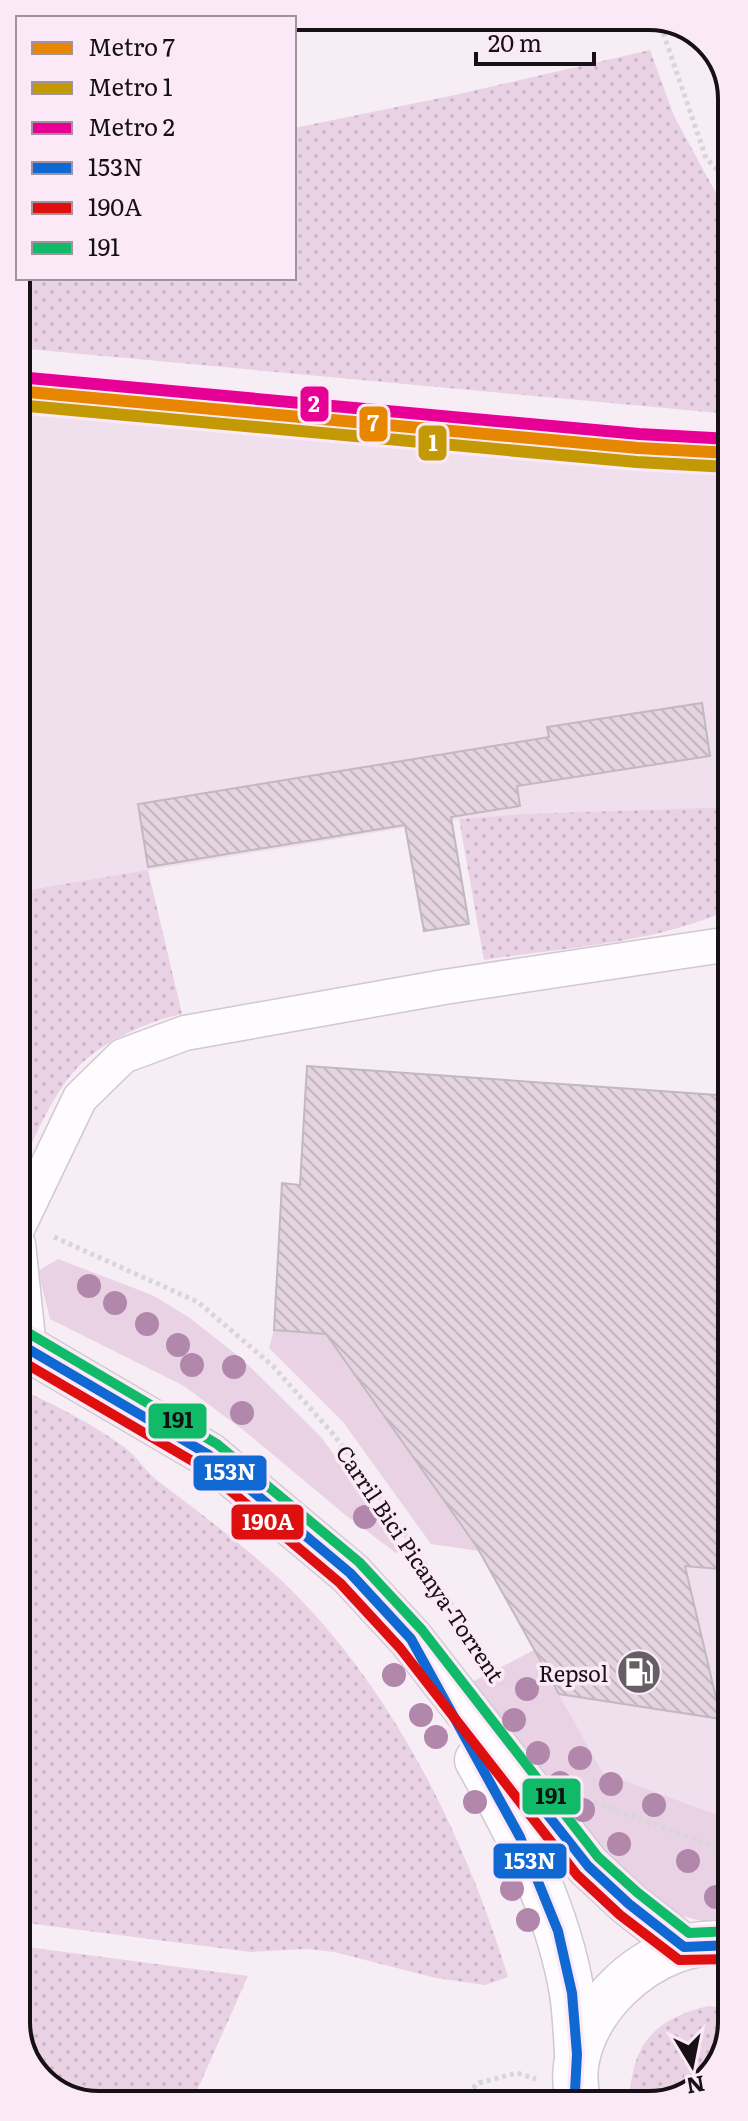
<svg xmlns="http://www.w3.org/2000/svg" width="748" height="2121" viewBox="0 0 748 2121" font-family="Literata,serif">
<defs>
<pattern id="grass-dots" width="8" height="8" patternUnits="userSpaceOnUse" patternTransform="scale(2)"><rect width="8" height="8" fill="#e9d2e4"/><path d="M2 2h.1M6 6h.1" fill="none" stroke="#c7b3c3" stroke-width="1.8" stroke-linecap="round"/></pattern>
<pattern id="building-back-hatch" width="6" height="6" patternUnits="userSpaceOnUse" patternTransform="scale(2)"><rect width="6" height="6" fill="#e3d4e0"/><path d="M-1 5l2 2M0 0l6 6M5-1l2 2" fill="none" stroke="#c2b5bf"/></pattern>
</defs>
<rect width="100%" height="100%" fill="#f7edf5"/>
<g fill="#f0dfed">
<polygon points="17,408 386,443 730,471 730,807 523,814 459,819 17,892"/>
<polygon points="479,1551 731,1570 732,1813 726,1818 603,1773"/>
</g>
<g fill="url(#grass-dots)">
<polygon points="650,50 674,116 729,217 730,414 17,348 16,109 18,278 294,278 294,128 455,95"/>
<path d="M730,807v102c-76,35 -164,38 -246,51l-25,-141 64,-5z"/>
<path d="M148,870l34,144c-36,8 -79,27 -105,54 -26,28 -42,70 -59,104l-1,-280z"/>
<path d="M18,1388c37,17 73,35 106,59 13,9 21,24 34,34 42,32 84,63 123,99 110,105 183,253 227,397l-23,8 -49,-7 -102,-26 -27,-3 -57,3 -231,-30z"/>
<polygon points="19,1946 248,1976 191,2104 93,2105 45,2085 19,2044"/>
<path d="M709,2006l23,3v14l-17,50 -44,29h-40c-2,-9 -1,-16 1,-25 7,-44 37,-62 77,-71z"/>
</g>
<g fill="#e9d2e4">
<polygon points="58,1259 152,1295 190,1318 242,1359 321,1437 403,1549 396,1553 343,1513 247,1433 184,1386 50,1319 38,1271"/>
<polygon points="274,1330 326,1334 479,1551 431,1544 343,1422 269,1348"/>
<polygon points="534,1650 603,1773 726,1818 732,1857 732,1916 705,1922 683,1916 664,1906 573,1820 472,1682"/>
</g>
<g fill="url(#building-back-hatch)" stroke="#c1b9c0" stroke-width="2">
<polygon points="702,703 710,756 517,786 520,806 451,817 469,924 424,931 405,825 148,867 138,804 549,737 547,727"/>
<polygon points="307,1066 731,1096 731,1570 685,1566 721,1719 559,1694 477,1547 326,1334 274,1330 282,1183 300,1185"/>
</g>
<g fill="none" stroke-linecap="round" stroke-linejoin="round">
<g stroke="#d0c9cf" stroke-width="37">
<g id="street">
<polyline points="18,1227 80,1098 123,1056 185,1033 444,987 730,944"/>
<polyline points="18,1244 29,1348"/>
</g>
</g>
<g stroke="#d0c9cf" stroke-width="47">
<g id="secondary">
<polyline points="18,1343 209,1455 350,1573 411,1639 588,1866 629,1904 684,1947"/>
<path d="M477,1760c41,73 81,149 95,233 3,20 4,41 5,61"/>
<path d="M579,2102c-24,-78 75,-173 153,-157"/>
</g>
</g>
<g stroke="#d8d6d8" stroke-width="5" stroke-dasharray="4 4" stroke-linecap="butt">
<polyline points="658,18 706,158 729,182"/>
<polyline points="16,130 18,130"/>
<polyline points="54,1237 198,1302 273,1366 334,1435 389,1510 504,1684"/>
<polyline points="594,1802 732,1853"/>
<polyline points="454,2103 479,2083 517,2073 536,2079"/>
</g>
<use href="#street" stroke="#fefcfe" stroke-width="34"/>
<use href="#secondary" stroke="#fefcfe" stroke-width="44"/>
<g stroke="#fbe9f8" stroke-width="16">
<g id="bus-1">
<polyline points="18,1343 209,1455 350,1573 411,1639 520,1837 558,1931 572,1993 577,2054 575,2091 579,2102"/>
<polyline points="529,1791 588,1866 629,1904 684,1947 732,1945"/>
</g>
</g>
<g stroke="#fbe9f8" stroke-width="16">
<polyline id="bus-2" points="18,1359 201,1466 340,1583 400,1648 577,1875 620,1915 679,1960 732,1959"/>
</g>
<g stroke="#fbe9f8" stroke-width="16">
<polyline id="bus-3" points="25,1331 217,1444 359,1562 422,1630 598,1857 638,1893 689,1933 731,1931"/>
</g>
<use href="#bus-1" stroke="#1068d3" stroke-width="10"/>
<use href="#bus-2" stroke="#dd0f0f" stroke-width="10"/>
<use href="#bus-3" stroke="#11ba69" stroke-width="10"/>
<g stroke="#fbe9f8" stroke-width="18">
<polyline id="metro-1" points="17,391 638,448 730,453"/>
</g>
<g stroke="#fbe9f8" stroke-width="18">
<polyline id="metro-2" points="17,405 637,462 729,467"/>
</g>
<g stroke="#fbe9f8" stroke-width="18">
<polyline id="metro-3" points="18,377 639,434 730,439"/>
</g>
<use href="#metro-1" stroke="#e78601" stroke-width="12"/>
<use href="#metro-2" stroke="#c49906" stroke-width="12"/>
<use href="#metro-3" stroke="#e70095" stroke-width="12"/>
</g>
<g fill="#b188ab">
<circle cx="89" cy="1286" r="12"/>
<circle cx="115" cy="1303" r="12"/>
<circle cx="147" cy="1324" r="12"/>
<circle cx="178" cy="1345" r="12"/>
<circle cx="192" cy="1365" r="12"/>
<circle cx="234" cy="1367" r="12"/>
<circle cx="242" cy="1413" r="12"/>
<circle cx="365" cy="1517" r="12"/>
<circle cx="394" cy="1675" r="12"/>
<circle cx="527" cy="1689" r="12"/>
<circle cx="421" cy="1715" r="12"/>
<circle cx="514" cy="1720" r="12"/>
<circle cx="436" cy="1737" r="12"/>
<circle cx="538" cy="1753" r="12"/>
<circle cx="580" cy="1758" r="12"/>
<circle cx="560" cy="1783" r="12"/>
<circle cx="611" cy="1784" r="12"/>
<circle cx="475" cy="1802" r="12"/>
<circle cx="654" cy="1805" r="12"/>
<circle cx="583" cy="1810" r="12"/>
<circle cx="619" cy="1844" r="12"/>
<circle cx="688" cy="1861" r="12"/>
<circle cx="512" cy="1889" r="12"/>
<circle cx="716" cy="1897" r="12"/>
<circle cx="528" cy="1920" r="12"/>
</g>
<defs>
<g id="fuel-disc" transform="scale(2.3)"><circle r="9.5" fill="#655e64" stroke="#fbe9f8"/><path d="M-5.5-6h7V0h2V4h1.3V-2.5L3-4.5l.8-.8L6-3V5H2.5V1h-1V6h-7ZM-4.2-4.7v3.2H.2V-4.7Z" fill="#fff"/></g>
</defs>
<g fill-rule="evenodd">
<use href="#fuel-disc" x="639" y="1672"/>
</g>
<g text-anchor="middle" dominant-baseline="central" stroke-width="7" stroke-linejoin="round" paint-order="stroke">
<g font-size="22" fill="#171116" stroke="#fbe9f8">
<text transform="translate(421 1563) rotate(56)">Carril Bici Picanya-Torrent</text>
</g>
<g font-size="22" fill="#171116" stroke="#fbe9f8" text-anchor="end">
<text x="608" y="1672">Repsol</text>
</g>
</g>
<path d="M0 0H748V2121H0ZM99 30H649A69 69 0 0 1 718 99V2022A69 69 0 0 1 649 2091H99A69 69 0 0 1 30 2022V99A69 69 0 0 1 99 30Z" fill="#fbe9f8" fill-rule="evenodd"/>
<path fill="none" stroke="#171116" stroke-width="4" d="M99 30H649A69 69 0 0 1 718 99V2022A69 69 0 0 1 649 2091H99A69 69 0 0 1 30 2022V99A69 69 0 0 1 99 30Z"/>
<g stroke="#fbe9f8" stroke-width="3">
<rect x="299" y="385" width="31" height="38" rx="8" fill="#e70095"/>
<rect x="358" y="405" width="31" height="38" rx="8" fill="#e78601"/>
<rect x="417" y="424" width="31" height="38" rx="8" fill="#c49906"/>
<rect x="147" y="1402" width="61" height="38" rx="8" fill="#11ba69"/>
<rect x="192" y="1454" width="76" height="38" rx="8" fill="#1068d3"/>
<rect x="230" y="1503" width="75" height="38" rx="8" fill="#dd0f0f"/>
<rect x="521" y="1777" width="61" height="39" rx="8" fill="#11ba69"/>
<rect x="492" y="1842" width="76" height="38" rx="8" fill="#1068d3"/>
</g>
<g font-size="22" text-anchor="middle" font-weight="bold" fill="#fff">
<text x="314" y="412">2</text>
<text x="373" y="431">7</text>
<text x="433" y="451">1</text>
<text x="230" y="1480">153N</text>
<text x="268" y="1530">190A</text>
<text x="530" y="1869">153N</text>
</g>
<g font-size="22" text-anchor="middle" font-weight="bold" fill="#111">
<text x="178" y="1428">191</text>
<text x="551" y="1804">191</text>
</g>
<rect x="16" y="16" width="280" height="264" fill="#fbe9f8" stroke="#a0939e" stroke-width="2"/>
<rect x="32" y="42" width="40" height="12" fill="#e78601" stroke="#a0939e" stroke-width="2"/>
<text x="88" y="56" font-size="24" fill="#171116">Metro 7</text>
<rect x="32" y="82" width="40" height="12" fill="#c49906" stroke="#a0939e" stroke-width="2"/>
<text x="88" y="96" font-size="24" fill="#171116">Metro 1</text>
<rect x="32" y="122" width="40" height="12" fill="#e70095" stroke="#a0939e" stroke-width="2"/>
<text x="88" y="136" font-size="24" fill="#171116">Metro 2</text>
<rect x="32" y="162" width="40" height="12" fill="#1068d3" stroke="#a0939e" stroke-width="2"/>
<text x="88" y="176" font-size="24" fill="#171116">153N</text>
<rect x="32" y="202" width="40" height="12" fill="#dd0f0f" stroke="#a0939e" stroke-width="2"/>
<text x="88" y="216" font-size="24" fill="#171116">190A</text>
<rect x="32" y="242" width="40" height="12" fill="#11ba69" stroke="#a0939e" stroke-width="2"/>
<text x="88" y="256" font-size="24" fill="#171116">191</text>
<g transform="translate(692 2065) rotate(170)" stroke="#fbe9f8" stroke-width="6" paint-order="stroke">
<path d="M0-6L14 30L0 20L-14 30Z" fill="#171116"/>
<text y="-12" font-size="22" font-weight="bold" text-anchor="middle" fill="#171116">N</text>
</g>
<path d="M476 52v12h118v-12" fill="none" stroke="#171116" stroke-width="4"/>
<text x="488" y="52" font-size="24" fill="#171116" stroke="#fbe9f8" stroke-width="6" paint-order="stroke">20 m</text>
</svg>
